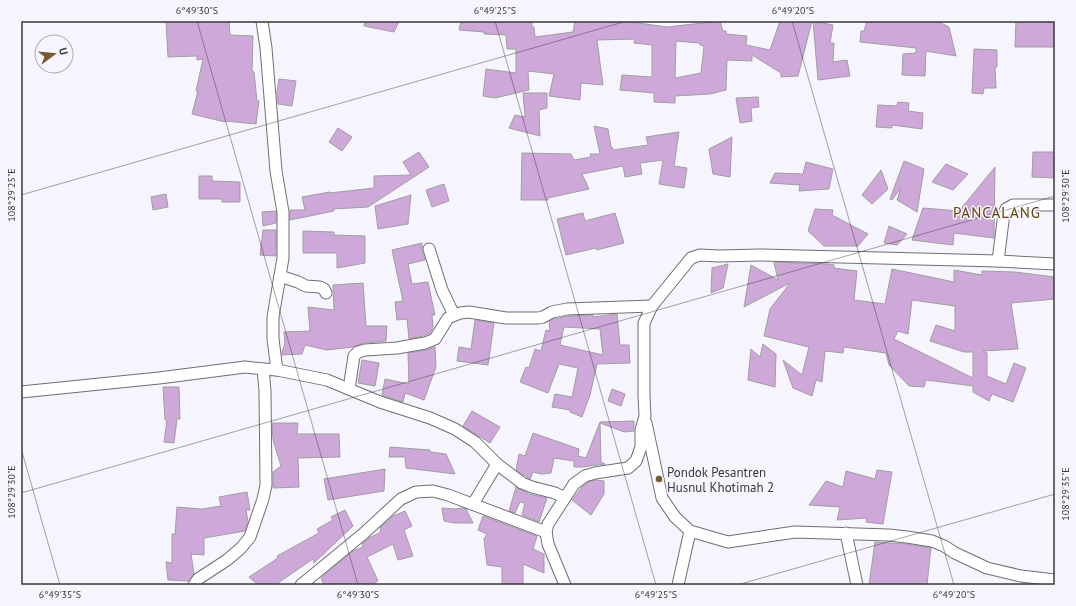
<svg xmlns="http://www.w3.org/2000/svg" width="1076" height="606" viewBox="0 0 1076 606" font-family="'PT Sans',sans-serif">
<rect width="100%" height="100%" fill="#f6f5fd"/>
<g fill="#cda8d9" stroke="#a19da3" fill-rule="evenodd">
<polygon points="166,21 229,21 230,35 253,36 252,71 254,72 257,101 259,101 256,124 225,121 225,122 192,114 198,91 196,91 203,59 197,60 197,56 168,57"/>
<polygon points="365,21 399,21 394,32 364,26"/>
<path d="M461,21h71v6h2l1,10 38,-5 2,-11h49l43,6 53,-6 3,10h3v3l21,2 -1,9 24,5 10,-29h32l-14,55 -17,1v-4l-29,-18v6l-25,-1 -1,30 -16,4 -35,2v7l-21,-1v-9l-34,-3 2,-15 30,2v-32l-18,-2 1,-4 -38,1 6,45 -22,-2 -1,17 -31,-4 5,-22 -26,-3 1,19 -34,8 -12,-2 3,-27 30,4v-24h-9l-1,-14 -22,-1v-2l-25,-2zM676,41l23,2 1,2 4,1 -3,27 -26,5z"/>
<polygon points="813,21 833,25 830,43 834,43 833,62 847,60 850,76 818,80"/>
<polygon points="867,21 937,21 949,27 956,56 926,51 925,76 902,75 903,54 916,53 916,48 860,42 861,31 864,31"/>
<polygon points="1016,21 1055,21 1055,47 1015,47"/>
<polygon points="974,49 997,50 997,67 995,67 996,88 984,88 983,94 972,93"/>
<polygon points="279,79 296,81 292,106 278,104 277,92"/>
<polygon points="523,93 547,93 547,108 539,110 540,136 509,128 515,115 525,117"/>
<polygon points="758,97 759,107 751,108 752,121 740,123 736,98"/>
<polygon points="898,102 909,103 908,111 923,113 922,129 892,125 892,128 876,127 878,105 897,106"/>
<polygon points="594,126 608,129 611,147 612,147 613,150 648,145 646,137 679,132 674,166 687,168 684,188 659,184 663,160 640,163 642,174 625,177 623,166 582,174 589,189 548,198 548,200 521,200 522,153 571,154 574,160 591,157 590,154 600,154"/>
<polygon points="338,128 352,137 342,151 329,142"/>
<polygon points="732,137 730,177 713,174 709,149"/>
<polygon points="419,152 429,167 368,207 333,209 334,211 290,220 290,210 305,210 302,197 330,192 330,193 374,188 374,176 411,175 403,162"/>
<polygon points="1033,152 1055,152 1055,178 1032,177"/>
<polygon points="904,161 924,169 917,212 897,200 901,188 892,200 890,199"/>
<polygon points="806,162 833,169 829,189 799,191 800,185 770,183 775,173 803,174"/>
<polygon points="946,164 968,174 953,190 932,182"/>
<polygon points="995,167 994,238 954,233 953,245 912,240 923,208 959,211"/>
<polygon points="881,170 888,189 872,204 862,195"/>
<polygon points="199,176 212,176 212,181 240,182 240,202 222,202 222,199 199,199"/>
<polygon points="444,184 449,201 432,207 426,190"/>
<polygon points="166,194 168,207 153,210 151,197"/>
<polygon points="411,195 408,224 378,229 375,206"/>
<polygon points="815,209 833,210 832,215 868,234 858,246 824,246 808,231"/>
<polygon points="276,211 276,223 263,226 262,212"/>
<polygon points="583,213 585,221 615,213 624,243 597,250 596,248 566,255 557,219"/>
<polygon points="889,226 907,234 897,245 884,243"/>
<polygon points="263,230 276,230 276,256 260,255"/>
<polygon points="303,231 334,232 334,235 365,236 365,263 337,268 337,253 303,253"/>
<polygon points="422,243 422,251 425,260 408,264 412,284 428,282 435,315 432,315 433,328 430,333 423,336 409,339 407,319 397,320 395,302 403,301 392,250"/>
<path d="M774,262l54,2 6,1v3l23,3 -3,29 31,4 7,-35 62,13v-12l28,5v-4l33,1 40,5v22l-44,4 7,46 -35,2 4,2v23l19,8 8,-21 12,5 -13,34 -21,-8 -3,7 -16,-9v-6l-47,-6 -2,7 -15,-1 -20,-21 -3,-12 -42,-6 -1,6 -18,-2 -3,31 -6,-2 -4,16 -19,-8 -10,-28 19,15 7,-28 -45,-11 6,-27 20,-26 -46,24 7,-42 27,15zM912,300l43,6v25l-19,-6 -6,16 34,11h9v26l-79,-39 4,-8 10,3z"/>
<polygon points="728,264 723,288 711,293 712,268"/>
<polygon points="363,283 366,326 387,326 386,341 364,343 353,347 327,350 305,345 302,354 282,355 282,352 285,343 284,332 310,331 308,307 334,310 333,285"/>
<path d="M617,314l3,31h9l1,18 -33,1 -7,31 -8,22 -12,-5v-2l-18,-3 3,-13 17,3 6,-29 -19,-4 -11,29 -28,-11 6,-15 3,1 6,-19 6,2 5,-21 4,1 -1,-9 5,-3 14,-3 25,-1v2zM564,327l36,2 3,26 -43,-10z"/>
<polygon points="475,320 494,323 488,365 457,361 459,347 471,349"/>
<polygon points="763,344 776,354 775,387 748,380 751,349 760,357"/>
<polygon points="435,347 436,367 424,400 405,393 403,402 382,395 385,379 409,384 408,353 426,350"/>
<polygon points="362,360 379,363 375,386 358,383"/>
<polygon points="163,387 179,387 180,419 177,419 174,443 164,442 167,420 165,420"/>
<polygon points="612,389 625,394 621,406 608,401"/>
<polygon points="472,411 500,427 490,443 463,426"/>
<polygon points="634,421 634,431 624,432 600,423 601,462 605,464 582,467 574,467 574,461 554,458 551,473 542,474 533,472 530,479 516,470 519,454 525,456 533,433 579,449 578,456 586,458 600,422"/>
<polygon points="272,423 298,423 297,434 339,434 340,457 298,458 299,487 273,488 273,472 281,466 273,440"/>
<polygon points="390,447 430,450 430,452 446,454 455,474 406,468 405,457 389,457"/>
<polygon points="385,469 384,491 328,500 324,479"/>
<polygon points="877,470 892,472 883,524 866,522 867,518 837,520 840,507 809,505 826,481 843,487 846,471 875,479"/>
<polygon points="596,480 604,481 604,494 591,515 572,500 582,487 588,482"/>
<polygon points="516,487 529,494 547,498 539,522 522,515 525,503 520,502 515,513 509,511"/>
<polygon points="247,492 250,510 246,510 248,521 245,531 204,538 204,555 191,554 194,574 188,581 168,580 166,562 172,563 172,534 175,534 177,507 202,509 221,506 219,497"/>
<polygon points="442,508 455,509 462,508 466,509 473,523 454,523 444,521"/>
<polygon points="345,510 353,526 314,563 313,559 275,585 258,585 249,577 278,558 277,556 319,533 317,529 333,520 331,517"/>
<polygon points="405,511 412,526 404,530 413,556 398,560 393,544 367,557 378,581 370,585 324,585 321,578 353,551 363,547 362,544 369,538 381,532 380,528 393,516"/>
<polygon points="483,516 537,536 533,549 544,554 544,573 523,564 523,585 502,585 502,567 487,565 484,539 487,534 478,530"/>
<polygon points="875,542 906,544 931,548 927,585 869,585"/>
</g>
<g fill="none" stroke-linecap="round" stroke-linejoin="round">
<g stroke="#6f6e75" stroke-width="13">
<g id="street">
<polyline points="262,21 266,48 276,171 283,212 283,258 273,317 273,339 277,370"/>
<polyline points="429,249 442,290 454,315"/>
<polyline points="998,261 1004,213 1006,209 1013,205 1055,205"/>
<polyline points="280,276 298,282 306,286 320,287 324,289 326,293"/>
<polyline points="349,389 354,356 358,352 365,350 397,348 425,343 435,339 448,318 460,313 469,312 506,318 538,318 543,317 552,312 567,309 652,306"/>
<polyline points="21,392 159,378 245,367 263,369"/>
<polyline points="646,423 662,498 675,517 690,531 728,542 795,532 889,535 907,537 932,541 944,546 955,553 987,568 1021,576 1055,580"/>
<polyline points="473,504 497,464"/>
<polyline points="846,533 857,585"/>
<polyline points="194,585 198,579 227,560 241,548 250,537 263,499 266,485 265,391 263,369 277,370 327,380 380,402 430,418 455,429 475,442 497,464 522,483 532,487 555,493 565,498"/>
<polyline points="301,585 363,534 401,499 416,492 433,491 448,495 546,532"/>
<polyline points="565,585 548,544 546,532 548,524 574,484 585,476 595,473 628,468 636,461 641,447 641,430 645,416 644,396 644,323 652,306 691,258 700,255 719,256 760,255 998,261 1055,264"/>
<polyline points="678,585 690,531"/>
</g>
</g>
<use href="#street" stroke="#fff" stroke-width="11"/>
</g>
<path fill="none" stroke="#38383a" stroke-width="1" stroke-opacity="0.45" d="M197,21l161,564M495,21l161,564M792,21l162,564M21,195l606,-174M21,448l39,137M21,493l1034,-297M737,585l318,-91"/>
<circle fill="#7a5a30" stroke="#f6f5fd" stroke-width="1.5" cx="659" cy="479" r="4"/>
<g text-anchor="middle" dominant-baseline="central" stroke-width="3" stroke-linejoin="round" paint-order="stroke">
<g font-size="13" fill="#38383a" stroke="#f6f5fd" text-anchor="start">
<text x="667" y="472">Pondok Pesantren<tspan x="667" dy="15">Husnul Khotimah 2</tspan></text>
</g>
<g font-size="15" letter-spacing="1" fill="#63410c" stroke="#f6f5fd">
<text x="997" y="212">PANCALANG</text>
</g>
</g>
<rect width="1076" height="606" fill="none" stroke="#f6f5fd" stroke-width="44"/>
<g transform="translate(54 54) rotate(74)"><circle r="19" fill="#f6f5fd" stroke="#aaa9af"/>
<path d="M0-3L7 15L0 10L-7 15Z" fill="#7a5a30"/>
<text y="-6" font-size="11" font-weight="bold" text-anchor="middle" fill="#38383a">U</text>
</g>
<rect x="22" y="22" width="1032" height="562" fill="none" stroke="#38383a" stroke-width="1.5"/>
<g font-size="10" text-anchor="middle" fill="#38383a">
<text x="197" y="14">6°49'30"S</text>
<text x="495" y="14">6°49'25"S</text>
<text x="793" y="14">6°49'20"S</text>
<text transform="translate(11 195) rotate(-90)" y="4">108°29'25"E</text>
<text transform="translate(1065 196) rotate(-90)" y="4">108°29'30"E</text>
<text transform="translate(11 492) rotate(-90)" y="4">108°29'30"E</text>
<text transform="translate(1065 494) rotate(-90)" y="4">108°29'35"E</text>
<text x="60" y="598">6°49'35"S</text>
<text x="358" y="598">6°49'30"S</text>
<text x="656" y="598">6°49'25"S</text>
<text x="954" y="598">6°49'20"S</text>
</g>
</svg>
